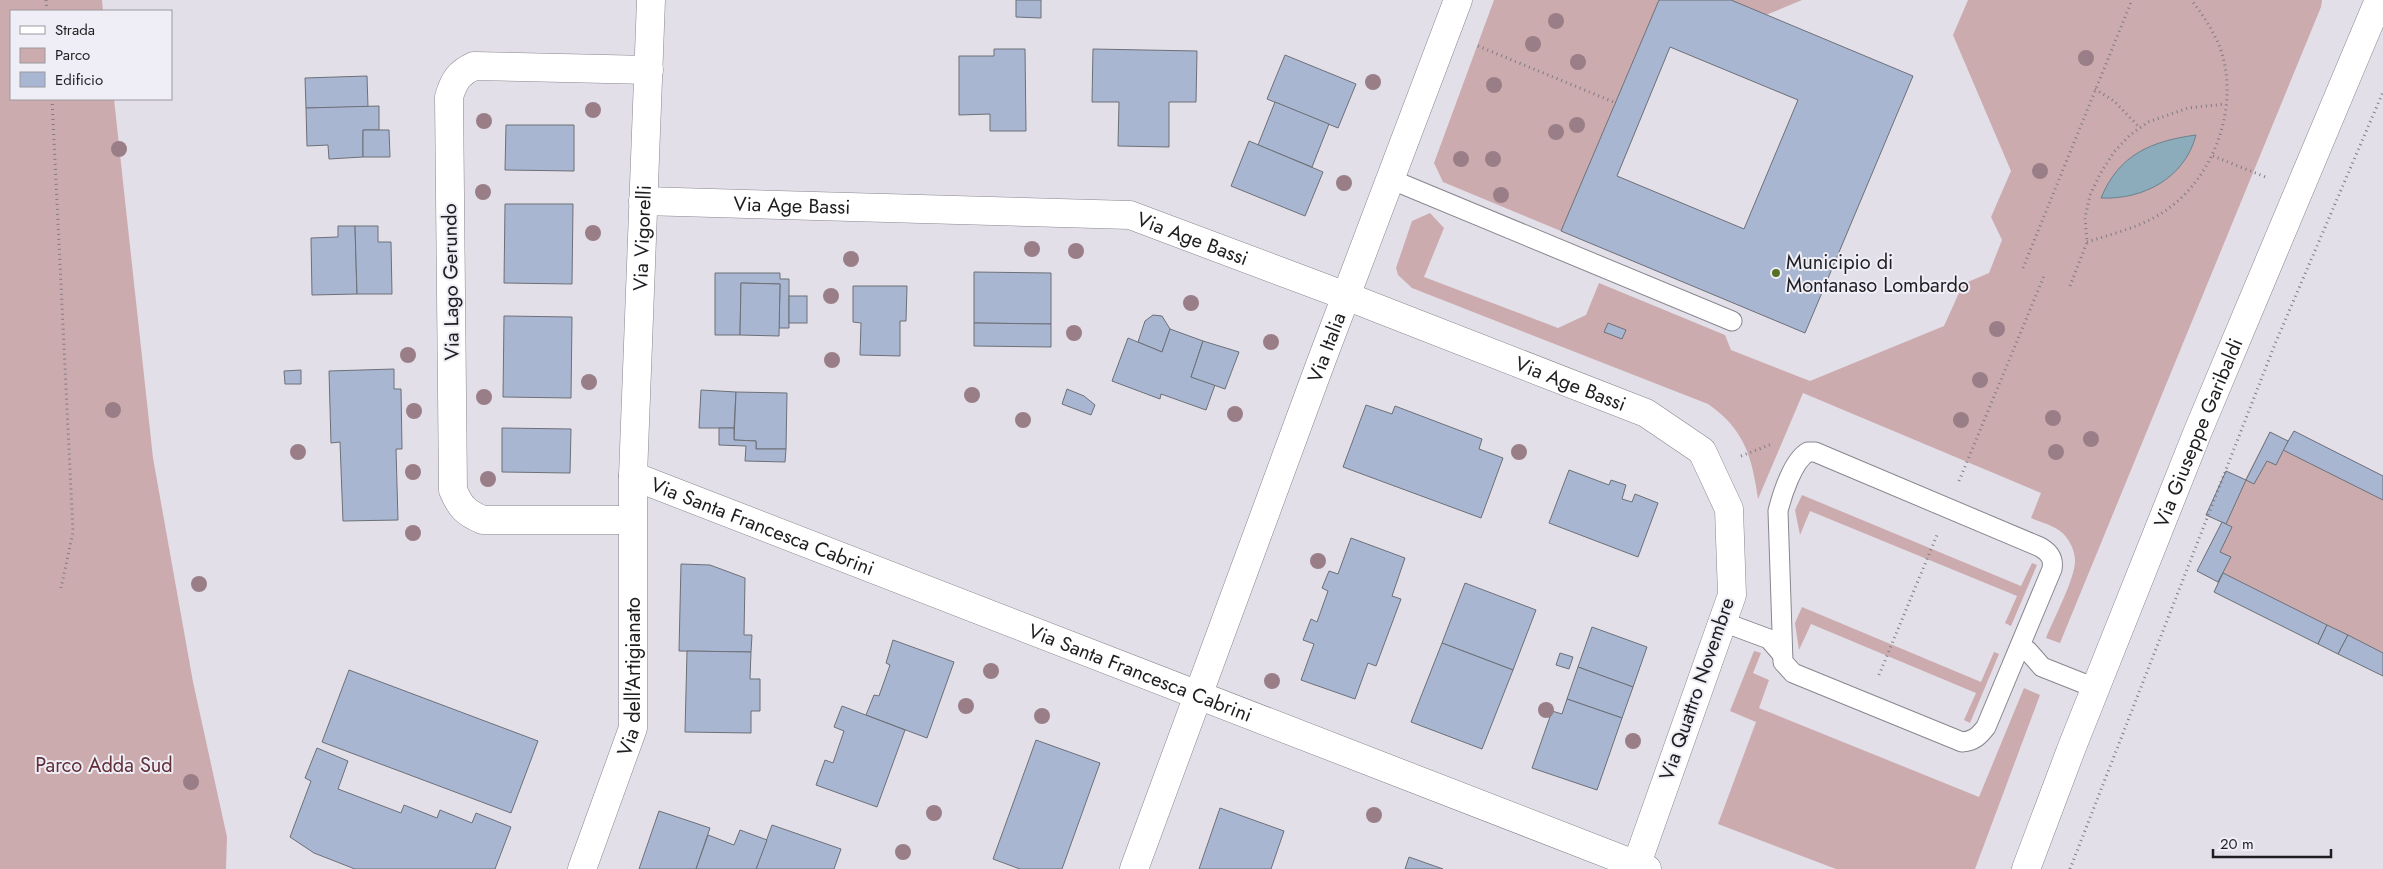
<svg xmlns="http://www.w3.org/2000/svg" width="2383" height="869" viewBox="0 0 2383 869" font-family="Jost,sans-serif">
<rect width="100%" height="100%" fill="#e2dfe8"/>
<g fill="#ccabaf">
<polygon points="0,0 102,0 103,11 11,11 11,99 114,99 153,458 193,682 227,837 226,869 0,869"/>
<polygon points="1494,0 1659,0 1561,231 1443,182 1434,163"/>
<polygon points="1731,0 1802,0 1766,15"/>
<path d="M1968,0h354l-1,7 -261,636 -14,-5c7,-18 29,-59 29,-77 0,-11 -6,-23 -15,-30 -8,-6 -19,-9 -29,-13l10,-25 -238,-100 -45,106c-6,-43 -14,-70 -50,-95l-296,-116 -14,-13 -2,-7 16,-47 18,-8 14,15 -20,49 134,51 28,-13 13,-32 126,52 6,15 79,31 134,-55 19,-42 26,-11 13,-33 -11,-23 20,-46 -58,-136z"/>
<polygon points="2294,431 2383,476 2383,676 2214,592 2218,582 2197,571 2270,432 2288,441"/>
<polygon points="1802,495 2021,586 2032,563 2037,565 2011,626 2005,623 2017,596 1810,511 1800,535 1795,510"/>
<polygon points="1802,607 1981,682 1994,652 1999,654 1970,723 1964,720 1976,693 1811,624 1799,650 1795,623"/>
<polygon points="1754,651 1761,653 1753,673 1769,680 1759,708 1979,797 2024,688 2040,695 1975,869 1836,869 1718,824 1756,722 1730,711"/>
</g>
<path fill="#8cacbc" stroke="#6b818d" d="M2196,135c-11,43 -53,65 -95,63 18,-44 51,-57 95,-63z"/>
<g fill="#a9b6d2" stroke="#6c7077" fill-rule="evenodd">
<polygon points="1016,0 1041,0 1041,18 1016,17"/>
<path d="M1659,0h72l182,76 -108,257 -244,-102zM1670,47l128,53 -54,129 -127,-53z"/>
<polygon points="994,49 1025,49 1026,131 990,131 990,114 959,115 959,56 994,56"/>
<polygon points="1093,49 1197,51 1196,102 1169,102 1169,147 1118,146 1119,102 1092,102"/>
<polygon points="1285,55 1356,84 1338,128 1267,99"/>
<polygon points="367,76 368,107 306,108 305,78"/>
<polygon points="1275,102 1329,124 1312,167 1258,145"/>
<polygon points="379,106 379,130 363,130 363,157 329,159 328,145 307,146 306,108"/>
<polygon points="506,125 574,125 574,171 505,170"/>
<polygon points="363,130 389,130 390,157 363,157"/>
<polygon points="1249,141 1323,172 1305,216 1231,186"/>
<polygon points="505,204 573,204 572,284 504,283"/>
<polygon points="338,226 355,226 357,294 312,295 311,238 338,237"/>
<polygon points="355,226 378,226 378,242 391,242 392,294 357,294"/>
<polygon points="974,272 1051,273 1051,324 974,323"/>
<polygon points="715,273 780,273 780,279 789,279 789,328 779,328 780,284 741,283 740,335 715,335"/>
<polygon points="741,283 780,284 779,336 740,335"/>
<polygon points="853,286 907,286 906,321 900,321 900,356 860,355 861,323 853,322"/>
<rect x="789" y="296" width="18" height="27"/>
<polygon points="1153,315 1162,316 1170,329 1162,352 1138,342 1145,321"/>
<polygon points="504,316 572,317 571,398 503,397"/>
<polygon points="974,323 1051,324 1051,347 974,346"/>
<polygon points="1608,323 1626,330 1622,339 1604,332"/>
<polygon points="1170,329 1203,341 1191,377 1215,385 1206,410 1161,394 1160,399 1112,381 1128,338 1162,352"/>
<polygon points="1203,341 1239,352 1225,389 1191,377"/>
<polygon points="394,369 394,389 401,389 402,449 396,449 398,520 343,521 340,442 331,443 329,371"/>
<polygon points="301,370 301,384 285,384 284,371"/>
<polygon points="1067,389 1084,396 1095,405 1091,415 1062,404"/>
<polygon points="701,390 736,392 734,428 699,428"/>
<polygon points="736,392 787,393 786,449 756,449 756,441 734,440"/>
<polygon points="1366,405 1392,414 1395,406 1482,439 1479,449 1503,458 1481,518 1343,467"/>
<polygon points="502,428 571,429 570,473 502,472"/>
<polygon points="719,428 734,428 734,440 756,441 756,449 786,449 785,462 745,461 746,446 719,445"/>
<polygon points="2294,431 2383,476 2383,500 2283,450"/>
<polygon points="2270,432 2288,441 2276,465 2267,461 2254,484 2246,480"/>
<polygon points="1569,470 1609,485 1611,480 1626,485 1622,499 1632,502 1635,494 1658,503 1638,557 1549,523"/>
<polygon points="2226,471 2246,480 2226,524 2206,515"/>
<polygon points="2222,522 2232,527 2220,552 2231,557 2218,582 2197,571"/>
<polygon points="1351,538 1405,558 1392,596 1401,599 1376,666 1368,663 1355,699 1301,680 1314,644 1303,640 1311,619 1317,622 1328,591 1322,588 1329,571 1338,574"/>
<polygon points="681,564 710,565 745,578 744,635 752,635 751,652 679,651"/>
<polygon points="2223,573 2327,625 2318,644 2214,592"/>
<polygon points="1465,583 1536,610 1513,670 1442,643"/>
<polygon points="2327,625 2348,635 2338,654 2318,644"/>
<polygon points="1592,627 1647,647 1633,687 1578,667"/>
<polygon points="2348,635 2383,653 2383,676 2338,654"/>
<polygon points="893,640 954,662 927,738 866,715 874,695 879,696 890,665 886,663"/>
<polygon points="1442,643 1513,670 1482,749 1411,722"/>
<polygon points="687,651 751,652 750,679 760,679 760,711 751,711 751,733 685,732"/>
<polygon points="1560,653 1573,657 1569,669 1556,665"/>
<polygon points="1578,667 1633,687 1622,718 1567,699"/>
<polygon points="349,670 538,741 511,813 322,742"/>
<polygon points="1567,699 1622,718 1597,790 1532,768 1552,711 1562,714"/>
<polygon points="842,706 905,730 877,807 816,785 825,760 833,763 844,731 834,727"/>
<polygon points="1036,740 1100,763 1062,869 1020,869 993,859"/>
<polygon points="317,748 348,761 338,789 401,813 404,805 437,818 440,810 472,823 476,813 511,827 495,869 355,869 314,853 290,837 311,781 305,778"/>
<polygon points="1220,808 1284,831 1271,869 1199,869"/>
<polygon points="659,811 710,828 696,869 639,869"/>
<polygon points="772,825 841,849 834,869 756,869"/>
<polygon points="740,830 767,840 756,869 696,869 708,835 734,845"/>
<polygon points="1409,857 1443,869 1405,869"/>
</g>
<g fill="none" stroke-linecap="round" stroke-linejoin="round">
<g stroke="#88868e" stroke-width="21">
<g id="service">
<polyline points="1390,179 1732,321"/>
<path d="M1808,452h7l225,95c9,5 14,11 12,22l-66,158c-7,9 -12,14 -24,15l-169,-69 -10,-11 -5,-151c4,-16 15,-51 30,-59z"/>
<polyline points="1723,622 1769,639 1782,654"/>
<polyline points="2020,647 2028,651 2042,667 2095,688"/>
</g>
</g>
<g stroke="#88868e" stroke-width="29">
<g id="minor">
<path id="s1" d="M643,201l487,14 216,81 300,117 56,38 27,58 3,86 -97,274"/>
<path id="s2" d="M633,476l1014,393"/>
<path d="M632,520h-149c-17,-7 -23,-13 -30,-30l-4,-393c5,-17 10,-24 25,-31l175,4"/>
<path id="s3" d="M582,869l51,-141v-252l18,-476"/>
<path id="s4" d="M1134,869l187,-507 137,-362"/>
<path id="s5" d="M2026,869l46,-122 126,-316 181,-431"/>
</g>
</g>
<g stroke="#7e7c82" stroke-width="3" stroke-dasharray="1 4" stroke-linecap="butt">
<polyline points="46,0 47,11"/>
<polyline points="1478,46 1616,103"/>
<polyline points="2095,89 2114,101 2140,128"/>
<polyline points="52,99 73,532 61,588"/>
<polyline points="2213,156 2268,178"/>
<path d="M2087,242c25,-8 53,-15 75,-29 52,-33 80,-109 57,-168 -7,-16 -17,-32 -28,-45"/>
<polyline points="2023,268 2132,0"/>
<polyline points="2070,286 2087,242 2085,218 2090,195 2100,174 2114,152 2130,135 2148,122 2188,108 2225,104"/>
<polyline points="1741,456 1772,444"/>
<polyline points="1959,481 2044,276"/>
<polyline points="1879,675 1937,535"/>
<polyline points="2070,869 2275,344 2383,92"/>
</g>
<use href="#service" stroke="#fff" stroke-width="19"/>
<use href="#minor" stroke="#fff" stroke-width="28"/>
</g>
<g fill="#9a7e87">
<circle cx="1556" cy="21" r="8"/>
<circle cx="1533" cy="44" r="8"/>
<circle cx="2086" cy="58" r="8"/>
<circle cx="1578" cy="62" r="8"/>
<circle cx="1373" cy="82" r="8"/>
<circle cx="1494" cy="85" r="8"/>
<circle cx="593" cy="110" r="8"/>
<circle cx="484" cy="121" r="8"/>
<circle cx="1577" cy="125" r="8"/>
<circle cx="1556" cy="132" r="8"/>
<circle cx="119" cy="149" r="8"/>
<circle cx="1461" cy="159" r="8"/>
<circle cx="1493" cy="159" r="8"/>
<circle cx="2040" cy="171" r="8"/>
<circle cx="1344" cy="183" r="8"/>
<circle cx="483" cy="192" r="8"/>
<circle cx="1501" cy="195" r="8"/>
<circle cx="593" cy="233" r="8"/>
<circle cx="1032" cy="249" r="8"/>
<circle cx="1076" cy="251" r="8"/>
<circle cx="851" cy="259" r="8"/>
<circle cx="831" cy="296" r="8"/>
<circle cx="1191" cy="303" r="8"/>
<circle cx="1997" cy="329" r="8"/>
<circle cx="1074" cy="333" r="8"/>
<circle cx="1271" cy="342" r="8"/>
<circle cx="408" cy="355" r="8"/>
<circle cx="832" cy="360" r="8"/>
<circle cx="1980" cy="380" r="8"/>
<circle cx="589" cy="382" r="8"/>
<circle cx="972" cy="395" r="8"/>
<circle cx="484" cy="397" r="8"/>
<circle cx="113" cy="410" r="8"/>
<circle cx="414" cy="411" r="8"/>
<circle cx="1235" cy="414" r="8"/>
<circle cx="2053" cy="418" r="8"/>
<circle cx="1023" cy="420" r="8"/>
<circle cx="1961" cy="420" r="8"/>
<circle cx="2091" cy="439" r="8"/>
<circle cx="298" cy="452" r="8"/>
<circle cx="1519" cy="452" r="8"/>
<circle cx="2056" cy="452" r="8"/>
<circle cx="413" cy="472" r="8"/>
<circle cx="488" cy="479" r="8"/>
<circle cx="413" cy="533" r="8"/>
<circle cx="1318" cy="561" r="8"/>
<circle cx="199" cy="584" r="8"/>
<circle cx="991" cy="671" r="8"/>
<circle cx="1272" cy="681" r="8"/>
<circle cx="966" cy="706" r="8"/>
<circle cx="1546" cy="710" r="8"/>
<circle cx="1042" cy="716" r="8"/>
<circle cx="1633" cy="741" r="8"/>
<circle cx="191" cy="782" r="8"/>
<circle cx="934" cy="813" r="8"/>
<circle cx="1374" cy="815" r="8"/>
<circle cx="903" cy="852" r="8"/>
</g>
<circle fill="#567123" stroke="#efedf5" stroke-width="2" cx="1776" cy="273" r="5"/>
<g text-anchor="middle" dominant-baseline="central" stroke-width="4" stroke-linejoin="round" paint-order="stroke">
<g font-size="20" fill="#1e1d20" stroke="#efedf5">
<text stroke="none"><textPath href="#s1" startOffset="149">Via Age Bassi</textPath></text>
<text stroke="none"><textPath href="#s3" startOffset="640">Via Vigorelli</textPath></text>
<text stroke="none"><textPath href="#s1" startOffset="554">Via Age Bassi</textPath></text>
<text transform="translate(451 282) rotate(-91)">Via Lago Gerundo</text>
<text stroke="none"><textPath href="#s4" startOffset="556">Via Italia</textPath></text>
<text stroke="none"><textPath href="#s1" startOffset="959">Via Age Bassi</textPath></text>
<text stroke="none"><textPath href="#s5" startOffset="469">Via Giuseppe Garibaldi</textPath></text>
<text stroke="none"><textPath href="#s2" startOffset="139">Via Santa Francesca Cabrini</textPath></text>
<text stroke="none"><textPath href="#s2" startOffset="544">Via Santa Francesca Cabrini</textPath></text>
<text stroke="none"><textPath href="#s3" startOffset="201">Via dell'Artigianato</textPath></text>
<text transform="translate(1697 689) rotate(-71)">Via Quattro Novembre</text>
</g>
<g font-size="20" fill="#1e1d20" stroke="#efedf5" text-anchor="start">
<text x="1786" y="262">Municipio di<tspan x="1786" dy="23">Montanaso Lombardo</tspan></text>
</g>
<g font-size="20" fill="#602f38" stroke="#efedf5">
<text x="104" y="765">Parco Adda Sud</text>
</g>
</g>
<rect x="10" y="10" width="162" height="90" fill="#efedf5" stroke="#9b9aa0"/>
<rect x="20" y="26" width="25" height="8" fill="#ffffff" stroke="#9b9aa0"/>
<text x="55" y="35" font-size="15" fill="#1e1d20">Strada</text>
<rect x="20" y="48" width="25" height="15" fill="#ccabaf" stroke="#9b9aa0"/>
<text x="55" y="60" font-size="15" fill="#1e1d20">Parco</text>
<rect x="20" y="72" width="25" height="15" fill="#a9b6d2" stroke="#9b9aa0"/>
<text x="55" y="85" font-size="15" fill="#1e1d20">Edificio</text>
<path d="M2213 849v8h118v-8" fill="none" stroke="#1e1d20" stroke-width="2.5"/>
<text x="2220" y="849" font-size="15" fill="#1e1d20" stroke="#efedf5" stroke-width="4" paint-order="stroke">20 m</text>
</svg>
